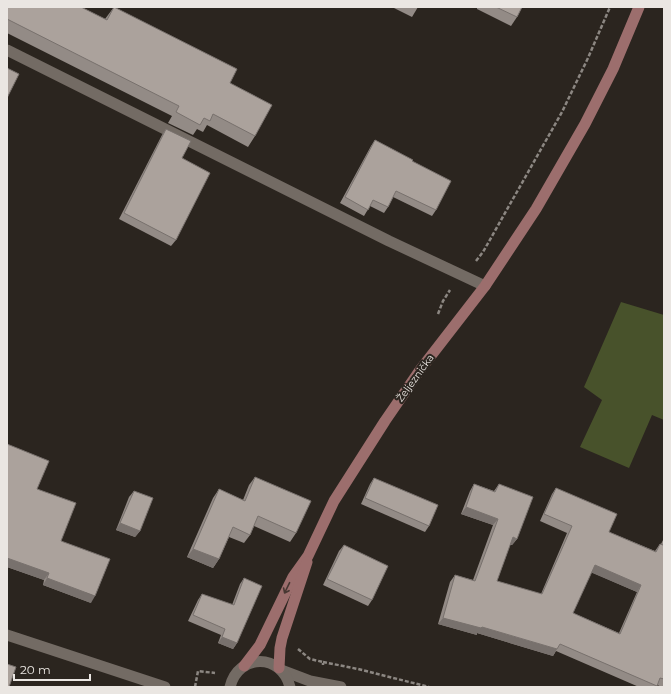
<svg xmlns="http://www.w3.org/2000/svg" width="671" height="694" viewBox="0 0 671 694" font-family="Montserrat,sans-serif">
<rect width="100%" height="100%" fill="#2b251f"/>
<polygon fill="#48522b" points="621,302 664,315 664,420 652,415 629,468 580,447 602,400 584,387"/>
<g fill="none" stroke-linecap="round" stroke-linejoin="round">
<g stroke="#8c8782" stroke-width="2.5" stroke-dasharray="4 2" stroke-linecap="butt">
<polyline points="476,261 483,252 562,112 588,58 610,7"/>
<polyline points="438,314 443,301 450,290"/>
<polyline points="298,649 310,659 323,662 323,665"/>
<polyline points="323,662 358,669 429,687"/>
<polyline points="195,687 198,671 215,673"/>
</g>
<polyline stroke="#736b64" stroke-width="11" points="7,50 389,241 485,286"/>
<g stroke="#736b64" stroke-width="11">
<polyline points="7,635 165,687"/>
<polyline points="281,670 310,681 341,687"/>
<path d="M230,687c8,-34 52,-34 60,0"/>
</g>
<g stroke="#9c6e6d" stroke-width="11">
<polyline points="244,666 260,645 293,577 308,556 334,501 385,421 420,370 485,286 536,209 585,124 613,69 639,7"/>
<polyline points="279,668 280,648 282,638 307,562"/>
</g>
</g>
<g fill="#938b86" fill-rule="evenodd">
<polygon points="7,7 105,19 114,7 230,83 255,136 248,147 207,125 203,132 197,129 193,135 168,123 172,116 7,33"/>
<polygon points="392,7 418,7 412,17"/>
<polygon points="477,7 522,7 517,17 511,26 477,9"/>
<polygon points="166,129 182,158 176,240 171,246 119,219 162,135"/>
<polygon points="375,140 412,161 436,210 432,216 393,197 388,207 384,213 370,206 364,216 340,203 371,146"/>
<polygon points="7,444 37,489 91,603 43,585 44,580 7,567"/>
<polygon points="255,477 296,533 290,542 254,526 250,535 244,543 229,537 219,559 213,568 187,557 213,498 219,489 243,500 249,485"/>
<polygon points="374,478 429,526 425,532 361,504 370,484"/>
<path d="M474,484l20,7 5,-7 18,55 -5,6h-2l-13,36 44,13 26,-61 -27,-12 12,-27 4,-6 53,44 46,19 5,-7h1l3,-6v149h-2l-5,-2 -1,2h-17l-83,-36 -3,5 -76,-23v2l-39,-11 12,-42 5,-7 18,5 20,-55 -32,-11 9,-23zM591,572l46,20 -18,41 -46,-20z"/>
<polygon points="134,491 140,531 135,537 116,530 129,497"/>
<polygon points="344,545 372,600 368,606 323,585 339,551"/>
<polygon points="244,578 237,643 233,649 218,643 221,635 188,621 198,600 202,594 232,605 240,584"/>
</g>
<g fill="#78716d">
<polygon points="466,507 498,519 493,525 461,514"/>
<polygon points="120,523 140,531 135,537 116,530"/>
<polygon points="513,537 517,539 512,545 508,544"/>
<polygon points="193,549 219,559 213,568 187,557"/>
<polygon points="7,558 49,573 44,580 7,567"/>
<polygon points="595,565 641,585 637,592 590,572"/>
<polygon points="47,578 95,596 91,603 43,585"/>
<polygon points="443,618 482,627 557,649 553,656 477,633 477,635 438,624"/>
<polygon points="222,637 237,643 233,649 218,643"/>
</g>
<g fill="#aba29c" stroke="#78716d" fill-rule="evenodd">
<polygon points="7,7 81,7 107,20 114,7 237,69 230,83 272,105 255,136 213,114 210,121 204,118 200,125 176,112 179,106 7,19"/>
<polygon points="496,7 522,7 517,17"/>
<polygon points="7,68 19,74 7,98"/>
<polygon points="166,129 191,141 182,158 210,173 176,240 124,213"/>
<polygon points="375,140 413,160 412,161 451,181 436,210 396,191 388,207 373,200 368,210 345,197"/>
<polygon points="7,444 49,461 37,489 76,503 61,541 110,559 95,596 47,578 49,573 7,558"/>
<polygon points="255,477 311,501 296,533 258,516 250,535 233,527 219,559 193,549 219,489 245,501"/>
<polygon points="374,478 438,505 429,526 365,498"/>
<path d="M474,484l21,8 4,-8 34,13 -16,42 -4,-2 -16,44 45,13 30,-68 -28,-12 12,-26 61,26 -8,18 47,20 4,-8 3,1 1,-3v137l-4,-1 -3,8 -97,-42 -3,5 -75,-22 -1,1 -38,-10 12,-43 20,6 23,-62 -32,-12zM595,565l46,20 -21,49 -47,-21z"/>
<polygon points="134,491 153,498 140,531 120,523"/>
<polygon points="344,545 388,566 372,600 327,579"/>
<polygon points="244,578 262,586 237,643 222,637 225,629 193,615 202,594 234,605"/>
<polygon points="7,664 16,667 9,687 7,687"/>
</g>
<defs><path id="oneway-shaft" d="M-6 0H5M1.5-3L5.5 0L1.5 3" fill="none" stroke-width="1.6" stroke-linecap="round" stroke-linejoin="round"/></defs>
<use stroke="#473732" href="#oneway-shaft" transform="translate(287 588) rotate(116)"/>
<g text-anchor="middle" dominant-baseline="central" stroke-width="4" stroke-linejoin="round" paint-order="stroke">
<g font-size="10" fill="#eae6e2" stroke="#2b251f">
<text transform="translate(415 378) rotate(-54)">Željeznička</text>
</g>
</g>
<rect width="671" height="694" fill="none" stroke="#eae6e2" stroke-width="16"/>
<path d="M14 674v6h76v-6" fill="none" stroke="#eae6e2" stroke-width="2"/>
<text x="20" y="674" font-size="12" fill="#eae6e2" stroke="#2b251f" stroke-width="3" paint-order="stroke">20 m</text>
</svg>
